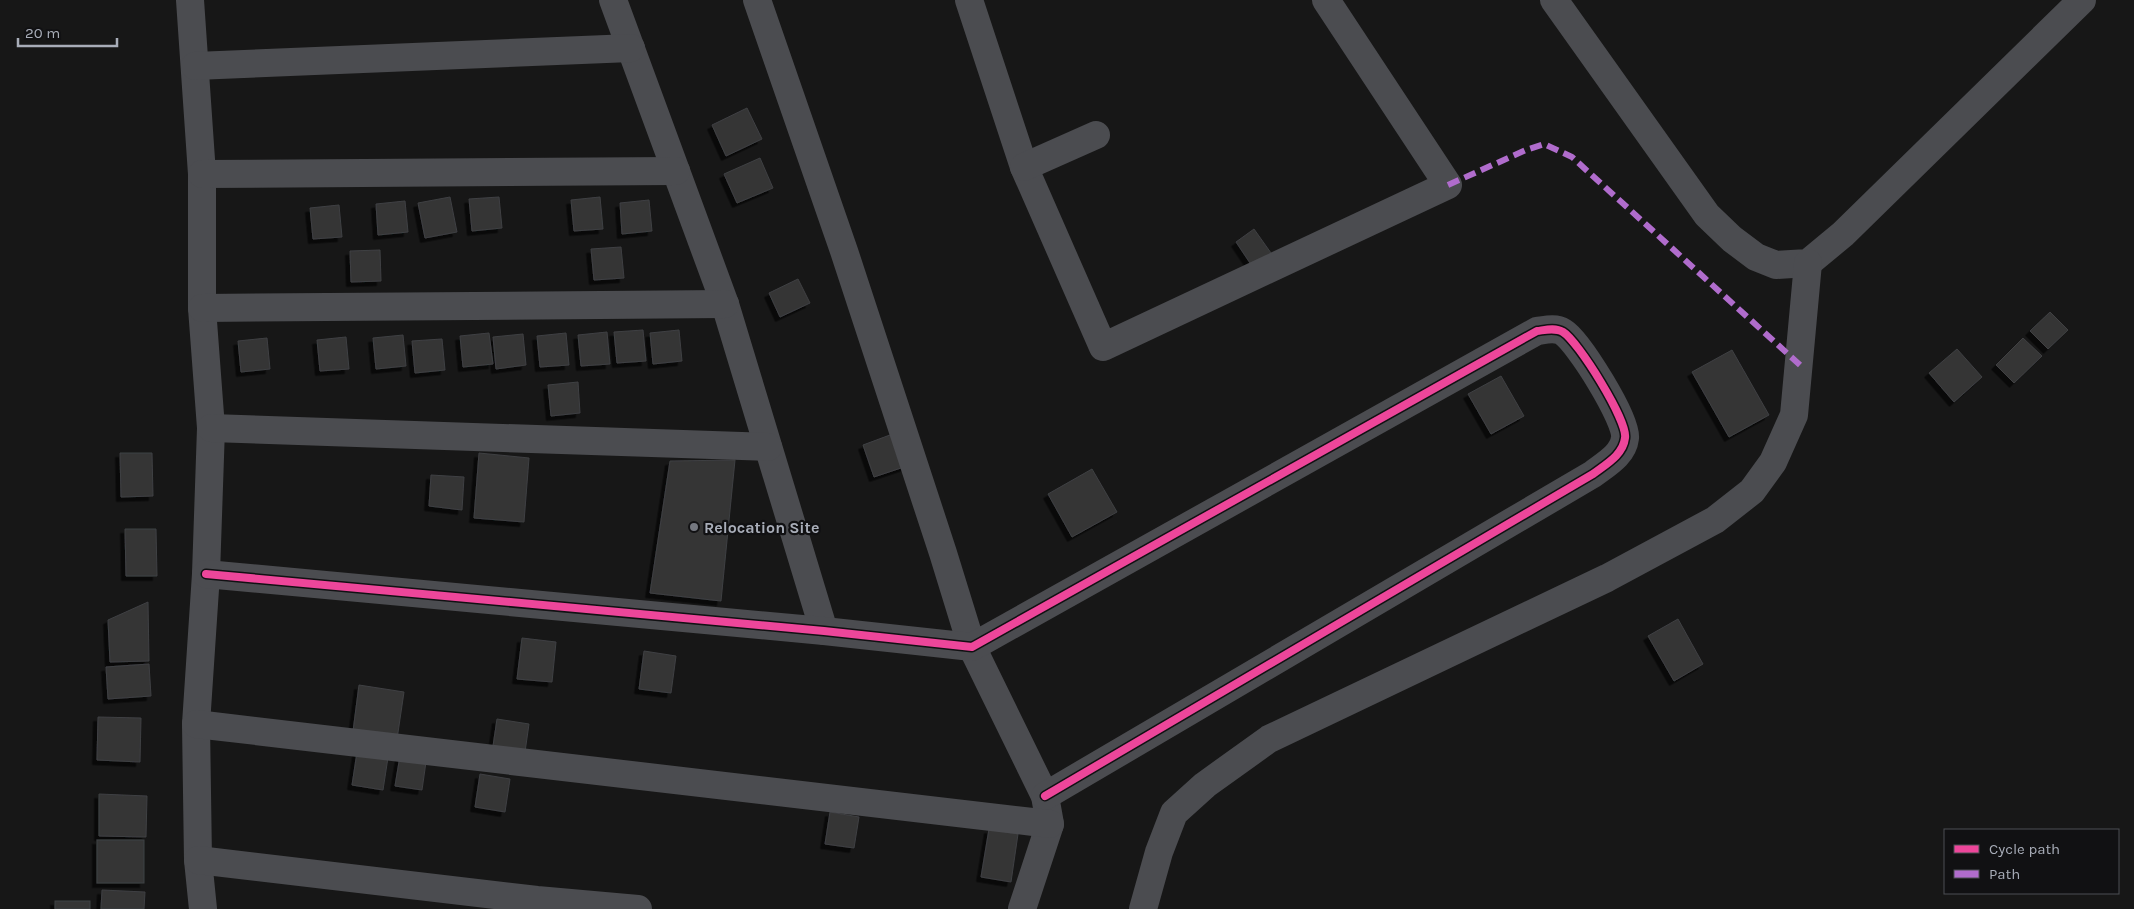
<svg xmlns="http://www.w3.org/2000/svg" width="2134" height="909" viewBox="0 0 2134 909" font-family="Karla,sans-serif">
<defs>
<filter id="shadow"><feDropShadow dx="-4.5" dy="4.5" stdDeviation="0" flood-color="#0009"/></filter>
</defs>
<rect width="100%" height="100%" fill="#171717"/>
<g fill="#353536" stroke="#3f4043" filter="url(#shadow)">
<polygon points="747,108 762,139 726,156 712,125"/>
<polygon points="760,158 773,188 737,203 724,174"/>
<polygon points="450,197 457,232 425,238 418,203"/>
<polygon points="499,197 502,228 472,231 469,199"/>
<polygon points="600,197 603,229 574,231 571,200"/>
<polygon points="649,200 652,231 622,234 620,203"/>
<polygon points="405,201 408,232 378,235 376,204"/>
<polygon points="339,205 342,237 313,239 310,208"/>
<polygon points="1254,229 1271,253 1252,266 1236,242"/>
<polygon points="621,247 624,278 594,280 591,249"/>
<polygon points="380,250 381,281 351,282 350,251"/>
<polygon points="798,279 810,303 780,317 769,293"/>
<polygon points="2050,312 2068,330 2048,349 2030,331"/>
<polygon points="643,330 646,361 617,363 614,332"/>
<polygon points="679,330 682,361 653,364 650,333"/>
<polygon points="607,332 610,364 581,366 578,335"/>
<polygon points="489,333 493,364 463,367 460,336"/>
<polygon points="566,333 569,365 540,367 537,336"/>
<polygon points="523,334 526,365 496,369 493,337"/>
<polygon points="403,335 406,366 376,369 373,338"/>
<polygon points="346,337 349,369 320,371 317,340"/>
<polygon points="267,338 270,369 241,372 238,341"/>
<polygon points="2023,338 2042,356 2014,383 1996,365"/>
<polygon points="442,339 445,370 415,373 412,341"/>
<polygon points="1957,349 1982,377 1954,402 1929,373"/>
<polygon points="1732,350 1769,415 1729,437 1692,372"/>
<polygon points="1501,376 1524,416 1491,434 1468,394"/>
<polygon points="578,382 580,413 551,416 548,385"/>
<polygon points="898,432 910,465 874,477 863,445"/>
<polygon points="120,453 152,453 153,496 121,497"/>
<polygon points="479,453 529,458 524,522 474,518"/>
<polygon points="735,460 721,601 650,593 670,461"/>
<polygon points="1092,469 1117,512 1072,537 1048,494"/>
<polygon points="431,475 464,477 462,510 429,506"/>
<polygon points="125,529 156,529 157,576 126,576"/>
<polygon points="148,602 149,661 110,662 108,620"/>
<polygon points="1678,619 1703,664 1674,681 1648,636"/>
<polygon points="522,638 556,642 552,682 517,679"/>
<polygon points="644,651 676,656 671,693 639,689"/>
<polygon points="149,664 151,696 108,699 106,667"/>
<polygon points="359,685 404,692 396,746 352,739"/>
<polygon points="98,717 141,718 140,762 97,760"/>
<polygon points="497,719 529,724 524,759 492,753"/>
<polygon points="358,746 389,751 383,790 352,785"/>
<polygon points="401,750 427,755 422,790 395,786"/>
<polygon points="480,774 510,779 505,812 475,807"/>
<polygon points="99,794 147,796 146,837 99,836"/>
<polygon points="830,812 859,817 854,848 825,844"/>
<polygon points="989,829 1018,834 1011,882 981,877"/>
<rect x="97" y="840" width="47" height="43"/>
<polygon points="102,890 145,892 144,909 101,909"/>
<rect x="55" y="901" width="35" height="8"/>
</g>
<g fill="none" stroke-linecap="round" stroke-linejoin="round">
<g stroke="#4b4c50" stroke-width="28">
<polyline points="190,0 202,174 202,308 211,428 206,574 196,724 198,860 203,909"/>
<polyline points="613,0 725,304 824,631"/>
<polyline points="757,0 844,251 943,553 972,647 1045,796 1050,824 1022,909"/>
<polyline points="969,0 1024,167 1103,347 1448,185 1326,0"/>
<polyline points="1554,0 1707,215 1732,239 1756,257 1776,265 1808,263 1843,234 2082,0"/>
<polyline points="195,66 631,48"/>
<polyline points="1024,167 1096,135"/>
<polyline points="202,174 676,171"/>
<polyline points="202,308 725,304"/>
<polyline points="211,428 768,447"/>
<path d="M206,574l618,57 148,16 565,-316c8,-1 18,-4 26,1 15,9 65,89 62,106 -2,17 -19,26 -32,36l-548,322"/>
<polyline points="196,724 1050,824"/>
<polyline points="198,860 537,900 638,909"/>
<polyline points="1143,909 1159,852 1174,813 1205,785 1269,739 1607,578 1715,520 1752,491 1773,462 1794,415 1808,263"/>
</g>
<polyline stroke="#b06ccc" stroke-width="6" stroke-dasharray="12 6" stroke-linecap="butt" points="1448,185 1526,150 1544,144 1572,157 1800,365"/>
<g stroke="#111113" stroke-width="11">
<path id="cycleway" d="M206,574l618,57 148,16 565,-316c8,-1 18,-4 26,1 15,9 65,89 62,106 -2,17 -19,26 -32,36l-548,322"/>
</g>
<use href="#cycleway" stroke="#ed469a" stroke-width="8"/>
</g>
<circle fill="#757880" stroke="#111113" stroke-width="2" cx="694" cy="527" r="5"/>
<g text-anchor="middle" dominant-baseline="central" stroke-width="4.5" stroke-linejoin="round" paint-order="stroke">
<g font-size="16" font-weight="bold" fill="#a8adb8" stroke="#111113" text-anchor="start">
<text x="704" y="527">Relocation Site</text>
</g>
</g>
<rect x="1944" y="829" width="175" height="65" fill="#111113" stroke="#4d4f55"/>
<rect x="1954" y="845" width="25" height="8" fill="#ed469a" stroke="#4d4f55"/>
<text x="1989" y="854" font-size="15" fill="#a8adb8">Cycle path</text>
<rect x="1954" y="870" width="25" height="8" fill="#b06ccc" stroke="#4d4f55"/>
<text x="1989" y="879" font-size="15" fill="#a8adb8">Path</text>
<path d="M18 38v8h99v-8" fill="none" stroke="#a8adb8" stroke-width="2.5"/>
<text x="25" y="38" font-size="15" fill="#a8adb8" stroke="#111113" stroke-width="4" paint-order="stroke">20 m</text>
</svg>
